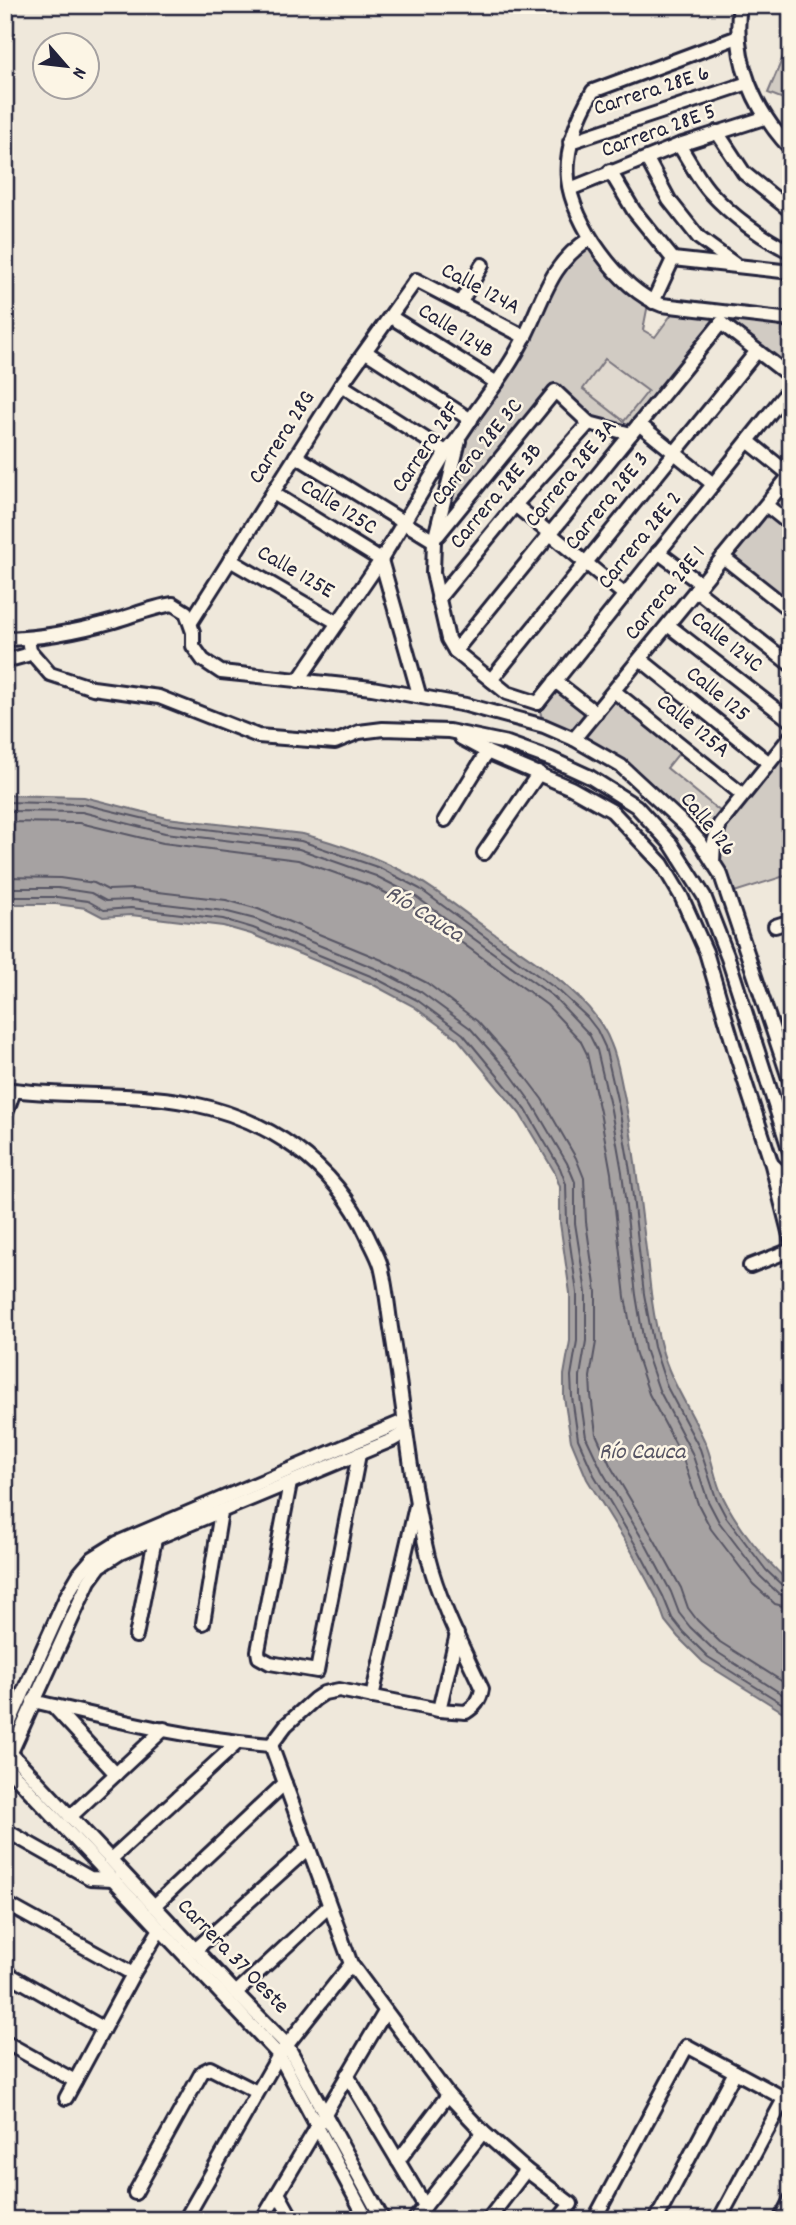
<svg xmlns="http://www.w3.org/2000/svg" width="796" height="2225" viewBox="0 0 796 2225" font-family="Dekko,sans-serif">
<rect width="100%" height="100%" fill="#efe8db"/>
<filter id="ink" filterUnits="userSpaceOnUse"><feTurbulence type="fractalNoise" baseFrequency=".0143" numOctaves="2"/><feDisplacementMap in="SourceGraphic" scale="14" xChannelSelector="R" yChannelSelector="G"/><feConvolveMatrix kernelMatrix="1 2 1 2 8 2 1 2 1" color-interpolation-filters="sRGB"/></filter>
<g filter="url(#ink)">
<polygon fill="#e0d9cf" points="605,359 648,391 624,422 583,389"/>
<g fill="#d1cbc3" stroke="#7a767f" stroke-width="2" fill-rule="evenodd">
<polygon points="791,38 791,102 768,93"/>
<path d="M589,239l60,60 -6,31 12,7 22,-30 114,13v57l-70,-54 -90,111 -42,-11 -33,-31 -122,149 25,-100 38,-58 45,-87zM605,359l43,32 -24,30 -41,-32z"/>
<polygon points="766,505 791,525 791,611 723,557"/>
<polygon points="555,681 596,713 614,691 684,747 667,768 726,816 791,738 791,874 728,894 713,862 719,824 695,829 621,766 544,726 538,703"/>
</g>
<path fill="#a6a2a2" stroke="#716f79" stroke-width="2" d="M5,795l79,2 83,21 136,16c33,9 68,21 99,37 31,15 58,39 87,59 41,29 104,65 122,114 7,16 9,34 13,51 11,54 16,108 23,162 3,30 6,60 14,89 9,37 32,66 46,101 6,16 8,34 16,50 15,31 43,64 68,87v133l-88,-55 -25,-25 -13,-16 -8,-22 -25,-47 -45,-73 -16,-38 -7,-44v-22l6,-34v-48l-10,-70v-36l-6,-16 -34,-57 -62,-75 -45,-33 -43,-23 -119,-49 -28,-8 -92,-11 -28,2 -17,-9 -30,-4h-51z"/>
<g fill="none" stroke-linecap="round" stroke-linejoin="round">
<g stroke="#575564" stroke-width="2">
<polyline points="5,802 83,804 166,824 301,841 380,868 420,889 559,991 587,1017 597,1030 605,1047 619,1108 630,1171 644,1294 654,1347 667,1387 700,1449 716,1498 726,1517 766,1570 784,1587 791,1589"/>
<polyline points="5,811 82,812 165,833 299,849 376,876 415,896 554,997 589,1034 597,1050 611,1110 622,1172 636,1295 645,1349 659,1390 692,1453 708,1501 719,1522 760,1576 779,1594 791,1598"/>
<polyline points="5,822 80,823 163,843 298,860 372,886 410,905 547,1005 580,1040 587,1054 600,1112 611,1173 625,1297 635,1351 649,1394 682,1456 698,1504 711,1529 753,1584 775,1604 791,1608"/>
<polyline points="5,877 60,878 94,883 108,890 133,889 226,900 258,909 382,960 427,983 477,1021 517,1066 542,1099 576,1158 584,1178 586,1222 596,1292 596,1342 590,1377 591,1395 596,1434 611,1467 654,1539 681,1588 688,1608 697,1620 720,1642 791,1687"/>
<polyline points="5,888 58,888 91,893 106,901 132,900 224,911 255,919 377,969 421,992 470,1028 509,1072 533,1105 567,1163 575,1182 575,1223 586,1293 586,1341 580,1376 580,1396 586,1437 602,1471 646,1545 671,1592 679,1613 690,1627 714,1650 791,1700"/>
<polyline points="5,897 57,897 88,901 104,910 131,908 223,919 253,928 373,977 417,1000 463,1034 526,1110 560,1168 566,1184 567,1223 577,1293 577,1341 571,1376 572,1397 578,1439 594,1475 638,1549 663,1596 672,1618 683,1632 708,1657 791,1709"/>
</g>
<g stroke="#22223b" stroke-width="18">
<g id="street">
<path d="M740,5c-8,55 14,105 51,144"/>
<path d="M738,37l-145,54c-15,25 -28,58 -25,88 4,43 52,112 94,126l129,15"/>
<polyline points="717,132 744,173 791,211"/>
<polyline points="570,142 748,83"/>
<path d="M679,145c10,15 19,34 31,47 22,24 52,46 81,60"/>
<polyline points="647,159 669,200 699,238 736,265"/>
<polyline points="610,171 634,211 673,259"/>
<polyline points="570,189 679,145 764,118"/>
<polyline points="673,259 791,272"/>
<polyline points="461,302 482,265"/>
<polyline points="653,302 673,259"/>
<polyline points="391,317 497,383"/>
<polyline points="721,323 791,377"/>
<polyline points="366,352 471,420"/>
<polyline points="341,385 446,452"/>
<polyline points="639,424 713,484"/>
<polyline points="459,441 434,541 433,573 448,639 455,651 507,693 538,703"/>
<polyline points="748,441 790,475"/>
<polyline points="296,456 434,541"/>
<polyline points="273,493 381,560 419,694"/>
<polyline points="515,505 625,595"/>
<polyline points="766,505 791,525"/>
<polyline points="438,535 555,391 589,423 631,434"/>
<polyline points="658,552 701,584"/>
<polyline points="723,557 791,611"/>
<polyline points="230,560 338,623"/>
<polyline points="696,590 791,665"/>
<polyline points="438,599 515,505 589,423"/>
<polyline points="191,622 341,385 416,280 525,337"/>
<polyline points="668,625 791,721"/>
<path d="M5,639c37,-1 74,-8 109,-18 20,-6 39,-14 59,-17l13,8 7,20v14l10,14 18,12 151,16 94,17 78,21 30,13 47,27 66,61 13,15 21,33 70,209"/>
<polyline points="28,639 30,651 50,674 93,688 159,697 258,736 335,742 359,732 383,729 449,731 507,743 551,759 590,777 636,806 671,844 704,896 728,958 791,1155"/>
<polyline points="455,651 721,323"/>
<polyline points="640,659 769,763"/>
<polyline points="5,661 27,655 30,651"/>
<polyline points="491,680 757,351"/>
<path d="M298,681l83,-121 65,-108c13,-12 19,-25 29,-39 18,-25 37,-50 50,-77 19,-38 25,-72 64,-97"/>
<polyline points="555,681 596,713"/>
<polyline points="614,691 743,795"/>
<polyline points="538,703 791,387"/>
<polyline points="461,738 487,752 571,788 612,811 662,864 681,896 706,952 736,1054 772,1165 791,1240"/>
<polyline points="574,739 791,474"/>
<polyline points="445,820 487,752"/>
<polyline points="484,853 539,773"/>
<polyline points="713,862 714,842 720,824 791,736"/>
<polyline points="775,926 791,921"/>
<polyline points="790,973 791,973"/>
<path d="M5,1089c61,9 124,2 184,14 80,16 145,60 179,134 4,9 10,19 13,29 5,20 7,42 10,62 13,76 19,154 37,229 11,45 35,91 54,132 -2,12 -7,17 -16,23l-27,-2 -100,-20 -15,3 -9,6 -29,26 -15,20"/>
<polyline points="5,1116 14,1091"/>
<polyline points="773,1165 791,1182"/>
<polyline points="750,1266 791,1250"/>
<polyline points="290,1483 258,1651 259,1657 270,1663 317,1671 359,1454"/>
<polyline points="203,1623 221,1512"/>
<polyline points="136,1636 155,1539"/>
<polyline points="372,1697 416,1506"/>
<path d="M33,1701c78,18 158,38 238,44"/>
<polyline points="53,1706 116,1774"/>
<polyline points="439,1710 457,1634"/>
<polyline points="5,1733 67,1595 80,1573 93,1558 117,1543 404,1421"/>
<polyline points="271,1745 351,1964 448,2095 483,2132 526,2170 571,2204 558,2220"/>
<polyline points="5,1747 236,1993 287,2045 383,2220"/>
<polyline points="8,1759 89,1581 100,1566 120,1553 392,1440 406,1432"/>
<polyline points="5,1765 279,2055 367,2220"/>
<polyline points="70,1817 164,1729"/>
<polyline points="5,1830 90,1878 114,1879"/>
<polyline points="111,1859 238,1742"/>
<polyline points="5,1903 133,1974"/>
<polyline points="154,1906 285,1783"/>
<polyline points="195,1950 308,1848"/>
<polyline points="5,1972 103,2028"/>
<polyline points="236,1993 328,1907"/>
<polyline points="5,2042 75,2081"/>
<polyline points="347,2075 425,2206"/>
<polyline points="66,2098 133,1974 160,1929"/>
<polyline points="398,2161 448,2095"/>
<polyline points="135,2193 202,2072 210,2068 257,2092"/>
<polyline points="278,2193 293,2220"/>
<polyline points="185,2220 279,2055 351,1964"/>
<polyline points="262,2220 385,2012"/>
<polyline points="414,2220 483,2132"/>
<polyline points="488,2220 526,2170"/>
<polyline points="594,2220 687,2046 791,2102"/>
<polyline points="656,2220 735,2072"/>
<polyline points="719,2220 784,2099"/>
<polyline points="780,2220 791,2199"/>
</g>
</g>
<use href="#street" stroke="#fcf5e5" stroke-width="12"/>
</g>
</g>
<g text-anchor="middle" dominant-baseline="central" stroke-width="5" stroke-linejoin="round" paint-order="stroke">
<g font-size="23" fill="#22223b" stroke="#fcf5e5">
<text transform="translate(652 92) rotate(-18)">Carrera 28E 6</text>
<text transform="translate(659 132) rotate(-20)">Carrera 28E 5</text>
<text transform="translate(480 290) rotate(28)">Calle 124A</text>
<text transform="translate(455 332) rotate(32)">Calle 124B</text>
<text transform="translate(283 438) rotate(-58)">Carrera 28G</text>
<text transform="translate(427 448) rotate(-56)">Carrera 28F</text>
<text transform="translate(478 453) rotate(-51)">Carrera 28E 3C</text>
<text transform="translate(572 474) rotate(-51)">Carrera 28E 3A</text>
<text transform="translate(497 497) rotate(-50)">Carrera 28E 3B</text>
<text transform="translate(608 502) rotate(-51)">Carrera 28E 3</text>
<text transform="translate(338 508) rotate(32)">Calle 125C</text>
<text transform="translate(641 541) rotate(-51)">Carrera 28E 2</text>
<text transform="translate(295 573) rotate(30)">Calle 125E</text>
<text transform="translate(666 594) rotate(-51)">Carrera 28E 1</text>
<text transform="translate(726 643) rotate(38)">Calle 124C</text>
<text transform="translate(717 695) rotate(39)">Calle 125</text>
<text transform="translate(692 727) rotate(39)">Calle 125A</text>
<text transform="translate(707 825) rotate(51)">Calle 126</text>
<text transform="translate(232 1957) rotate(46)">Carrera 37 Oeste</text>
</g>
<g font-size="24" font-style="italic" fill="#575564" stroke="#fcf5e5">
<text transform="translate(424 915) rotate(32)">Río Cauca</text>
<text x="642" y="1453">Río Cauca</text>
</g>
</g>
<rect width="796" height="2225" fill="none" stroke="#fcf5e5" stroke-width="28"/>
<rect x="14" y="14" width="768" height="2197" fill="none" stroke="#22223b" stroke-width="2.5" filter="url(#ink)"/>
<g transform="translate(66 66) rotate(118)"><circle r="33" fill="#fcf5e5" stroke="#a5a1a1" stroke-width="2"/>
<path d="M0-5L12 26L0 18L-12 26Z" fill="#22223b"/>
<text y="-10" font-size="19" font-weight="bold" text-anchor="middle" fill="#22223b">N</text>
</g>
</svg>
